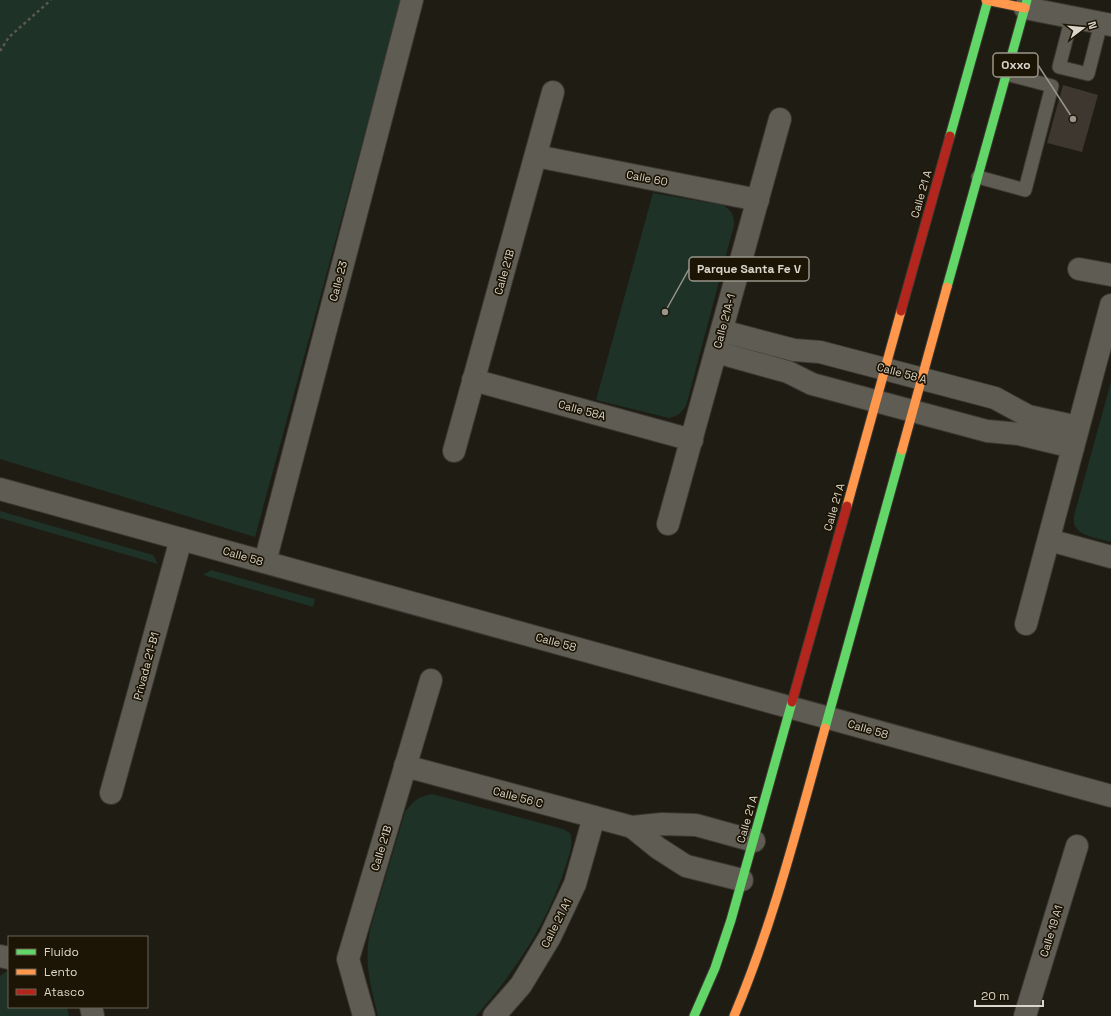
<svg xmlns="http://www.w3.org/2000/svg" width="1111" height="1016" viewBox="0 0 1111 1016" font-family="'Space Grotesk',sans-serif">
<rect width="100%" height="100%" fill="#1f1c13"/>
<g fill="#1e3227">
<polygon points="0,0 401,0 255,537 0,459"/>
<path d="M653,193l70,12c9,6 11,10 11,20l-48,181c-5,7 -8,10 -17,12l-73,-18z"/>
<path d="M1111,382v160c-10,-3 -27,-5 -34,-13 -4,-4 -3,-8 -3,-13z"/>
<polygon points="0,511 153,555 158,564 0,518"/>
<polygon points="211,570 315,599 313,607 203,575"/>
<path d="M432,794l131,35 7,4c4,11 -1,22 -4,32 -18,57 -51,107 -90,151h-98c-8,-33 -15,-55 -7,-90l34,-114c9,-11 12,-15 27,-18z"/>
<polygon points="9,970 9,1007 67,1007 69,1016 0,1016 0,976"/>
</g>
<polygon fill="#3e3730" points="1063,85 1098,95 1082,152 1047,143"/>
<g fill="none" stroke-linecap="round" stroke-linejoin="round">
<g stroke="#3b3831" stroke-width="15">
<g id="lane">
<polyline points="1072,17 1059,67 1088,74 1101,23"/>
<polyline points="978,177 1025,190 1052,86 1006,74"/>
</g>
</g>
<g stroke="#3b3831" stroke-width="24">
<g id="street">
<polyline points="1025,8 1111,25"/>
<polyline points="536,156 758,200"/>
<polyline points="1079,269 1111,275"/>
<polyline points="722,331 794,350 820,352 995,398 1028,416 1078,427"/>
<polyline points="716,352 788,372 812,384 987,431 1019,434 1073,447"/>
<polyline points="473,380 692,440"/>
<polyline points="454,451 553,92"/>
<polyline points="0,489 1111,796"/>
<polyline points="668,524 780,119"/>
<polyline points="1049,540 1111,557"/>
<polyline points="265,562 412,0"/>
<polyline points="1026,624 1111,305"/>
<polyline points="405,766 632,827 662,824 696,825 754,841"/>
<polyline points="111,793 181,539"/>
<polyline points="632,827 658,848 686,866 742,880"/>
<polyline points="0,956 9,958"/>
<polyline points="91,1007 93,1016"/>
<polyline points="364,1016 348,959 431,680"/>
<polyline points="494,1016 521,985 550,937 575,884 594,817"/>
<polyline points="1025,1016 1077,846"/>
</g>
</g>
<g stroke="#3b3831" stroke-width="11">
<g id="fast">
<polyline points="950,136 988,0"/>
<polyline points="947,287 1027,0"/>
<polyline points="825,728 902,450"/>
<polyline points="694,1016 715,968 731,920 792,702"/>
</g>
</g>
<g stroke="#3b3831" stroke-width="11">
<g id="slow">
<polyline points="986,0 1025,8"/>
<polyline points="902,450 947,287"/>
<polyline points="847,506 901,311"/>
<path d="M734,1016c39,-92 64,-191 91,-288"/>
</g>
</g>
<g stroke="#3b3831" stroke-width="11">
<g id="jam">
<polyline points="901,311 950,136"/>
<polyline points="792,702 847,506"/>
</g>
</g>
<polyline stroke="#5a5851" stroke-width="2.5" stroke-dasharray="3 3" stroke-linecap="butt" points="0,51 9,37 51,0"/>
<use href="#lane" stroke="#5f5c54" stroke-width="13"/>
<use href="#street" stroke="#5f5c54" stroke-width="22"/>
<use href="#fast" stroke="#63d668" stroke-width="9"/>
<use href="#slow" stroke="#ff974d" stroke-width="9"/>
<use href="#jam" stroke="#b3261e" stroke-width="9"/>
</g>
<g text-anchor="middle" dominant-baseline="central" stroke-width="3.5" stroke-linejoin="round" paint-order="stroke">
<g font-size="11" fill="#dbd6cb" stroke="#1c1505">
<text transform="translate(647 178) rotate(11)">Calle 60</text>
<text transform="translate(921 194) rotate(-74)">Calle 21 A</text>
<text transform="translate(504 272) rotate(-74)">Calle 21B</text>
<text transform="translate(338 281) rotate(-75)">Calle 23</text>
<text transform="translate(724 321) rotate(-75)">Calle 21A-1</text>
<text transform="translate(902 373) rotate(15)">Calle 58 A</text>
<text transform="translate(582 410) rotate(15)">Calle 58A</text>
<text transform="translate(834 507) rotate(-74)">Calle 21 A</text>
<text transform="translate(243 556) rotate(16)">Calle 58</text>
<text transform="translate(556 642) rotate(15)">Calle 58</text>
<text transform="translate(146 666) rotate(-75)">Privada 21-B1</text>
<text transform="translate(868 729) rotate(16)">Calle 58</text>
<text transform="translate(518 797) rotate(15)">Calle 56 C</text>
<text transform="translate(747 819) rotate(-74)">Calle 21 A</text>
<text transform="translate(381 848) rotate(-73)">Calle 21B</text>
<text transform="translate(556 923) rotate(-63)">Calle 21 A1</text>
<text transform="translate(1051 931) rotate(-73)">Calle 19 A1</text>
</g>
</g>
<path fill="none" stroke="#99958b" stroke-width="1.5" d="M1073 119L1038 65M665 312L689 269"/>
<g fill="#99958b" stroke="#1c1505" stroke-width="1.5">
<circle cx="1073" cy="119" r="4"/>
<circle cx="665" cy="312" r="4"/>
</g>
<g fill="#1c1505" stroke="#99958b" stroke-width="1.5">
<rect x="993" y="53" width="45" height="24" rx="4"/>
<rect x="689" y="257" width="120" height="24" rx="4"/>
</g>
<g font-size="12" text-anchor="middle" font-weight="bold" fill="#dbd6cb">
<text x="1016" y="69">Oxxo</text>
<text x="749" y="273">Parque Santa Fe V</text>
</g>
<rect x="8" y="936" width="140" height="72" fill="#1c1505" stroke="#686254"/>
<rect x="16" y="949" width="20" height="6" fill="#63d668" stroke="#686254"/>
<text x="44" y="956" font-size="12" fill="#dbd6cb">Fluido</text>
<rect x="16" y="969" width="20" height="6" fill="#ff974d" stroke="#686254"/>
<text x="44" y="976" font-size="12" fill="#dbd6cb">Lento</text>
<rect x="16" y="989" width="20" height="6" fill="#b3261e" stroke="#686254"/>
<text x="44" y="996" font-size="12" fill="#dbd6cb">Atasco</text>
<g transform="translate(1083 28) rotate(74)" stroke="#1c1505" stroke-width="3" paint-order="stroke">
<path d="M0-3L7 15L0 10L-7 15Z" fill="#dbd6cb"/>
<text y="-6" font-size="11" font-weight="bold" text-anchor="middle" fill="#dbd6cb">N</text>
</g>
<path d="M975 1000v6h68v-6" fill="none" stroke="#dbd6cb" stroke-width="2"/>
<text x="981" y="1000" font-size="12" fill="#dbd6cb" stroke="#1c1505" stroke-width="3" paint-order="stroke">20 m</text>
</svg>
